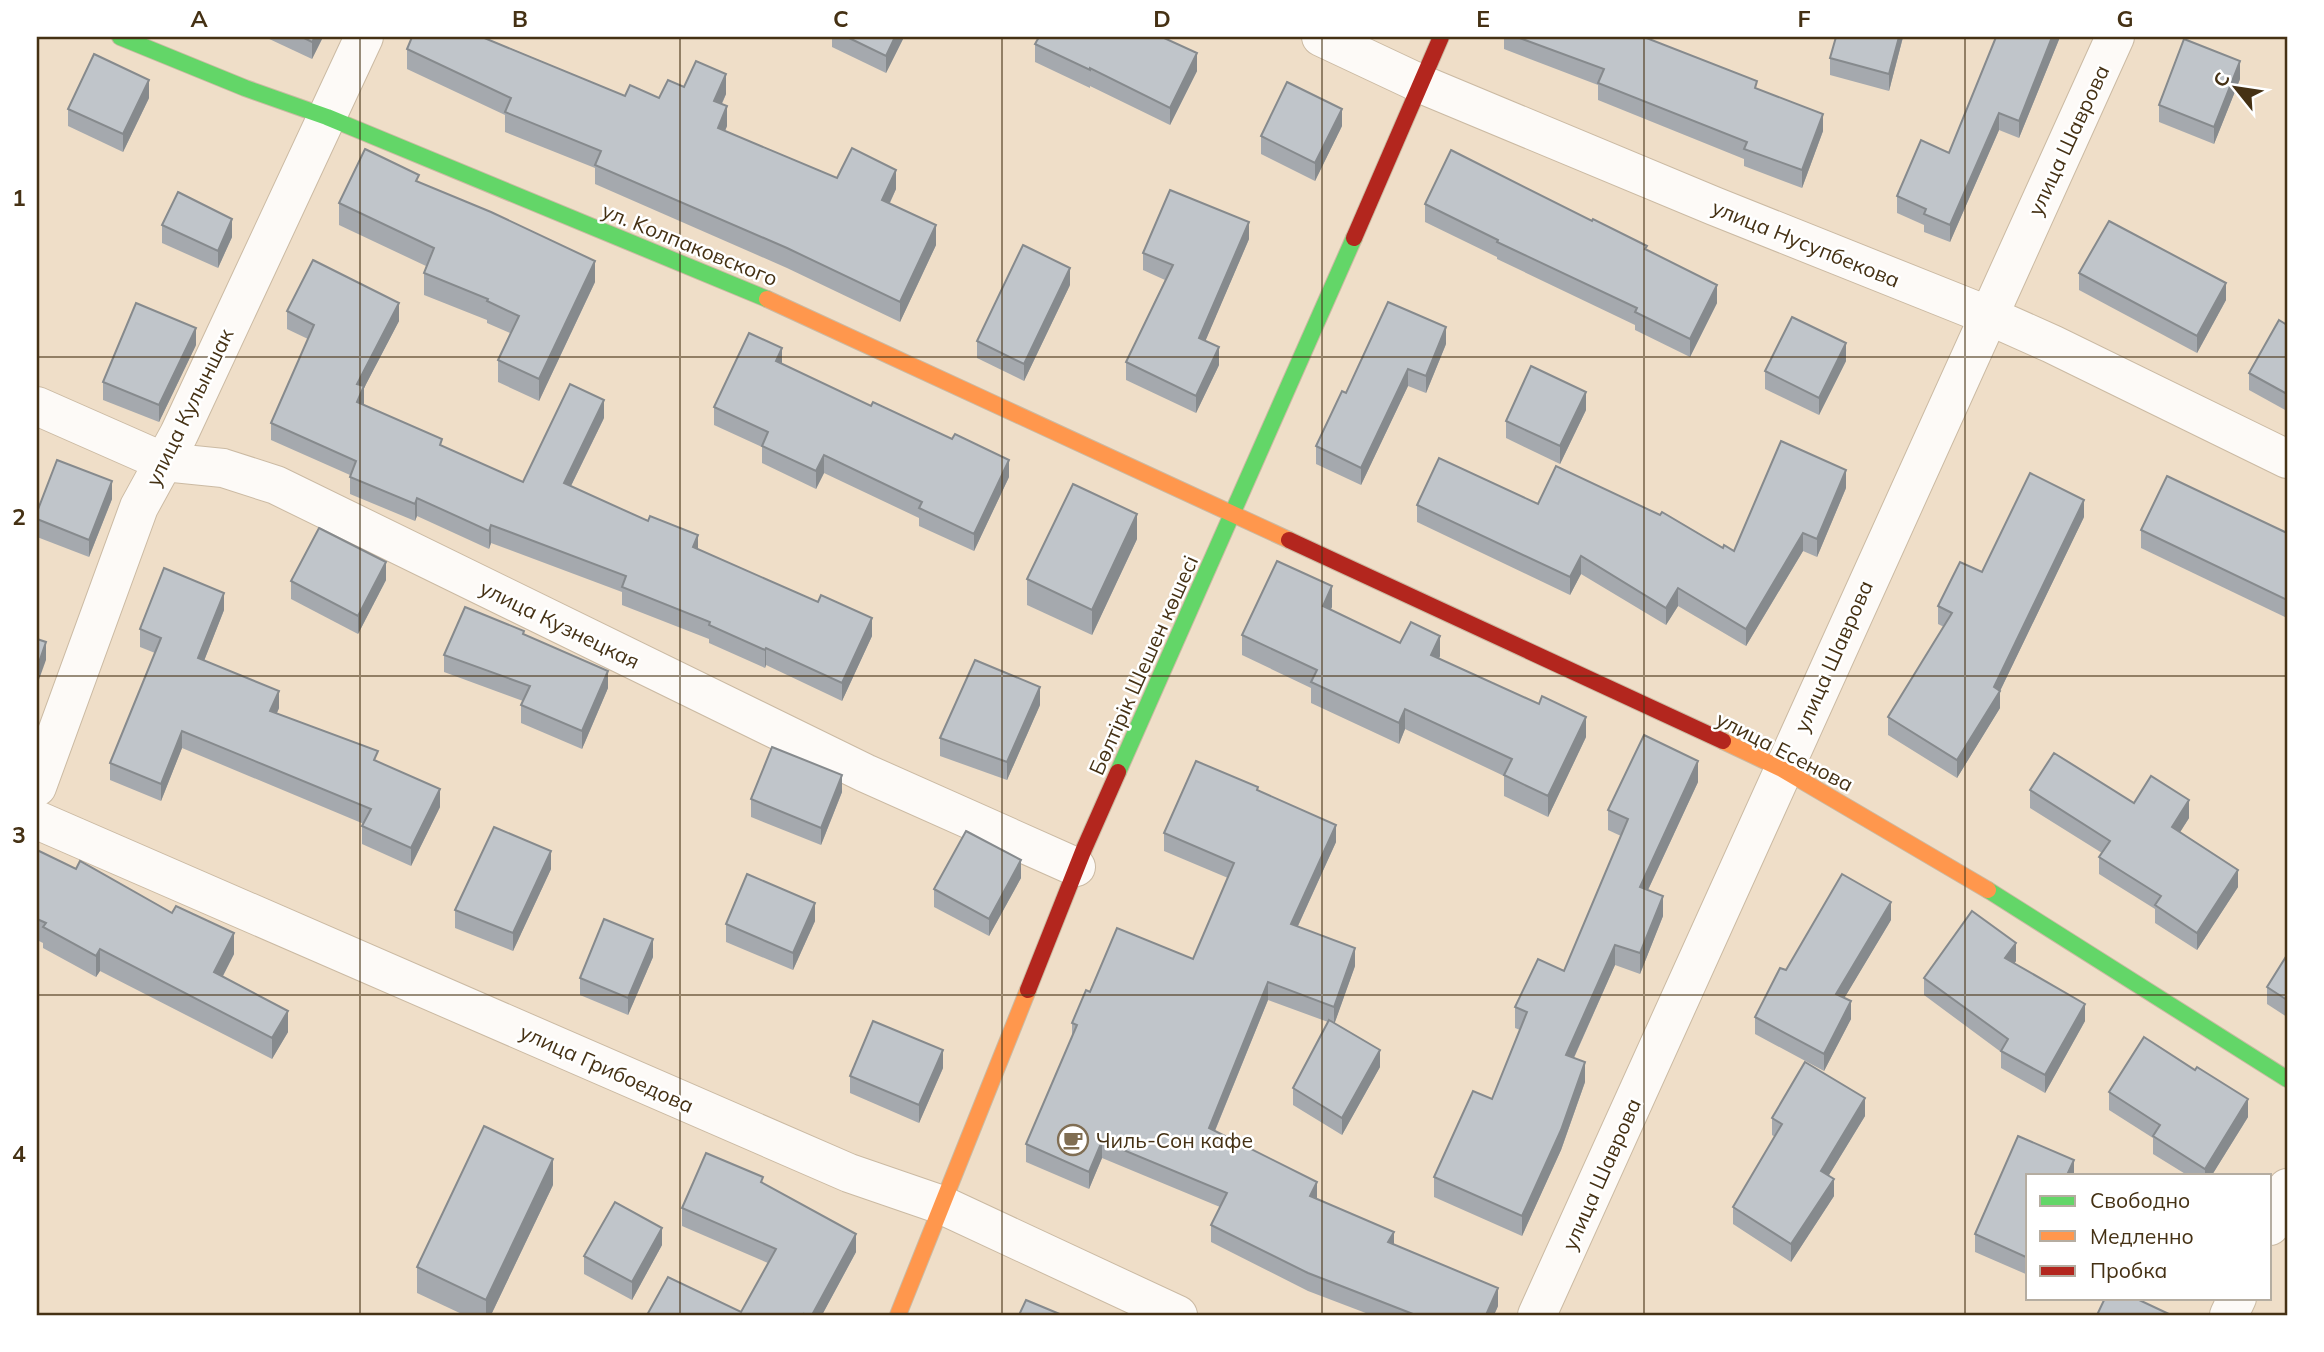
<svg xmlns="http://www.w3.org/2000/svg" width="2324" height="1352" viewBox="0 0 2324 1352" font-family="Mulish,sans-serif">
<rect width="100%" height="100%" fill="#efdec8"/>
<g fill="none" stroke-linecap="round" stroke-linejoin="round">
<g stroke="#cbbaa3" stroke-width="40">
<g id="street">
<polyline points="1321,37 1421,84 1714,206 1987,315 2052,344 2287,459"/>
<polyline points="37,406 164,462 223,468 276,485 865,773 1076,867"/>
<polyline points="37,787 139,507 179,434 364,37"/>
<polyline points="37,820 849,1173 942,1205 1178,1315"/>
<polyline points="2270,1226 2287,1188"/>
<polyline points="1537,1315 2115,37"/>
<polyline points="2229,1315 2237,1298"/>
</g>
</g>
<g stroke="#cbbaa3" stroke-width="18">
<g id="fast">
<polyline points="120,37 245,88 327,117 767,299"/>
<polyline points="1118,772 1354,238"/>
<polyline points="1988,890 2287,1079"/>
</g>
</g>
<g stroke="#cbbaa3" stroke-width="18">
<g id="slow">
<polyline points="767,299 1289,540"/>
<polyline points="1723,741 1782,769 1988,890"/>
<polyline points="898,1315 1028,990"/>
</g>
</g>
<g stroke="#cbbaa3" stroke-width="18">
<g id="jam">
<polyline points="1354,238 1441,37"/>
<polyline points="1289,540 1723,741"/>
<polyline points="1028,990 1084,849 1118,772"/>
</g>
</g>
<use href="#street" stroke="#fdfaf7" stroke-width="38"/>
<use href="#fast" stroke="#63d668" stroke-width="16"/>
<use href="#slow" stroke="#ff974d" stroke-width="16"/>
<use href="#jam" stroke="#b3261e" stroke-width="16"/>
</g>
<g fill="#a5a9ae">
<polygon points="265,37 323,37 312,59"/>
<polygon points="412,37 489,37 488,39 625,96 659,98 684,87 726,94 722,104 727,126 725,131 837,178 896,189 890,203 936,245 900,322 787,268 595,184 595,168 505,132 505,115 407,69 407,49"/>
<polygon points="832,37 904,37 886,73 832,47"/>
<polygon points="1504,37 1644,37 1757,89 1823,131 1802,188 1744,166 1744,159 1598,100 1598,85 1504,49"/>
<polygon points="1836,37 1903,37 1889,91 1830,75 1830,58"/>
<polygon points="2060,37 2019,138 1999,130 1950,242 1924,232 1924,225 1897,213 1897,196 1949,153"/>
<polygon points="1035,44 1197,71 1170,125 1090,86 1090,88 1035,62"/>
<polygon points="2240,79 2214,144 2159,122 2159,105"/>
<polygon points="149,98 123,152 68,126 68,109"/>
<polygon points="1342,126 1315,181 1261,154 1261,136"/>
<polygon points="419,182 595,282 539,401 498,382 498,360 510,333 487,323 487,320 424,295 424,273 426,266 339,225 339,203"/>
<polygon points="1425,204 1647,250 1717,303 1690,357 1635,330 1635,325 1497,259 1497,257 1425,222"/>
<polygon points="162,225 232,237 218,268 162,243"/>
<polygon points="1249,239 1205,341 1219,365 1196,413 1126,380 1126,362 1165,280 1143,270 1143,253"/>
<polygon points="2079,273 2226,300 2197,353 2079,290"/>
<polygon points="1070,285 1024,381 977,358 977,341"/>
<polygon points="287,311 399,321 364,388 363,405 442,447 523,482 604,418 571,486 872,636 842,701 766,665 765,668 709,643 709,639 622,605 622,592 491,543 489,549 417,516 415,521 350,494 350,475 271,440 271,423 308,339 287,329"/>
<polygon points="2287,325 2287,411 2249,390 2249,373"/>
<polygon points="1446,344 1426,393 1408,386 1361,485 1316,464 1316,446 1346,393"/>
<polygon points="196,345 159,422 103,400 103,382"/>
<polygon points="1846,361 1819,415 1765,389 1765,371"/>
<polygon points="782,364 1009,477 974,551 919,526 919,518 824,473 816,489 762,463 762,447 714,425 714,407"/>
<polygon points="1586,410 1560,464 1506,438 1506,421"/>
<polygon points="1846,488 1817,557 1803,551 1746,646 1678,606 1666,625 1581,574 1570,595 1417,522 1417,505 1538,504 1734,551"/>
<polygon points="112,499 89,557 37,537 37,512"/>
<polygon points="2084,517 2000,691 2000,708 1957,778 1888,735 1888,717 1944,627 1938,624 1938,606 1982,572"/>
<polygon points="2141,530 2287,533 2287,618 2141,548"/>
<polygon points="1137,539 1092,635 1027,605 1027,579"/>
<polygon points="386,580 358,634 291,599 291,581"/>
<polygon points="1332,607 1330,610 1400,643 1440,656 1439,658 1586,737 1548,817 1504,796 1504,776 1405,729 1399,744 1311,703 1311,688 1242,655 1242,635"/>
<polygon points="224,610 204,661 279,708 277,713 378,762 440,807 411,866 362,844 362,826 364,824 182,748 161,801 110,780 110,763 155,653 140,647 140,629"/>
<polygon points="524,634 608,688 582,749 521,723 521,705 523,701 444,672 444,655"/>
<polygon points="1040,705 1007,780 940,756 940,738"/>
<polygon points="1698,782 1648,890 1663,916 1640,974 1615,965 1574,1058 1585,1082 1561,1150 1522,1236 1434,1197 1434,1177 1492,1099 1520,1030 1515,1028 1515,1007 1564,971 1621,836 1608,830 1608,810"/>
<polygon points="1258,790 1336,842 1298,926 1355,966 1334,1024 1380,1067 1342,1135 1293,1105 1293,1088 1328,1022 1268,1000 1215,1131 1317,1199 1498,1306 1494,1315 1371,1315 1308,1291 1211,1242 1211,1225 1220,1207 1102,1158 1089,1189 1026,1162 1026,1144 1072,1036 1072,1023 1090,992 1193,959 1228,878 1164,851 1164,833"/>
<polygon points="2030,790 2134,803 2189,818 2180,832 2238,887 2197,950 2155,923 2155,909 2099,874 2099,857 2102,853 2030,808"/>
<polygon points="842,792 821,845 751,817 751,799"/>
<polygon points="37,850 76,869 234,954 223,976 288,1032 272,1059 100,971 96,977 43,948 43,943 37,940"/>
<polygon points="551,869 513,951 455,928 455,910"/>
<polygon points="1021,878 989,936 934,907 934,889"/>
<polygon points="1891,920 1844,998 1851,1019 1824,1071 1755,1034 1755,1017 1786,970"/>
<polygon points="815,921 793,970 726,942 726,924"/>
<polygon points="2287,955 2287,1017 2267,1004 2267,987"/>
<polygon points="653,957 628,1015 580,995 580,978"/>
<polygon points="2016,961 2014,964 2085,1021 2045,1093 2001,1068 2001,1052 1924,995 1924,978"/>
<polygon points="943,1068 919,1123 850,1093 850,1076"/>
<polygon points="2109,1092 2248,1117 2212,1175 2187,1175 2153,1154 2153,1138 2109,1110"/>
<polygon points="1865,1116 1829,1175 1834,1196 1791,1262 1733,1224 1733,1207 1775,1137 1772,1135 1772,1118"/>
<polygon points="2018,1136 2074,1160 2074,1175 2028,1175 2028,1275 1975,1252 1975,1234"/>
<polygon points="763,1184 856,1252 822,1315 647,1315 741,1312 768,1263 682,1226 682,1208"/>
<polygon points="553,1185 491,1315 464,1315 417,1293 417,1267"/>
<polygon points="662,1245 632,1300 584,1274 584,1256"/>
</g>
<g fill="#868a8d">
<polygon points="315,37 323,37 312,59 312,42"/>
<polygon points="895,37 904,37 886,73 886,56"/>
<polygon points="1899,37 1903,37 1889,91 1889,74"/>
<polygon points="2052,37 2060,37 2019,138 2019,121"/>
<polygon points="1197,53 1197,71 1170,125 1170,108"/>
<polygon points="2240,61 2240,79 2214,144 2214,127"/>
<polygon points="726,74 726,94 714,120 714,101"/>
<polygon points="149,80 149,98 123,152 123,134"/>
<polygon points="727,106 727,126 718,147 718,128"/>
<polygon points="1342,109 1342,126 1315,181 1315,163"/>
<polygon points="1999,113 1999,130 1950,242 1950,225"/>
<polygon points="1823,114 1823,131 1802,188 1802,170"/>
<polygon points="896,170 896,189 882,219 882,200"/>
<polygon points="232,219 232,237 218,268 218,251"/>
<polygon points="1249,222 1249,239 1199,356 1199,338"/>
<polygon points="936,225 936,245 900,322 900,302"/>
<polygon points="595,261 595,282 539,401 539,379"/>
<polygon points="1070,268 1070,285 1024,381 1024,364"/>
<polygon points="2226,283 2226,300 2197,353 2197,336"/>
<polygon points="1717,285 1717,303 1690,357 1690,339"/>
<polygon points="399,303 399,321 364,388 364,404 357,419 357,384"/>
<polygon points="1446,327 1446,344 1426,393 1426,376"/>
<polygon points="196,328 196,345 159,422 159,405"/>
<polygon points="1846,343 1846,361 1819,415 1819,398"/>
<polygon points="1219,347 1219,365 1196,413 1196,396"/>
<polygon points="782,348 782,366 776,361"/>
<polygon points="1408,369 1408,386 1361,485 1361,468"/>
<polygon points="1586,392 1586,410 1560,464 1560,446"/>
<polygon points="604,400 604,418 564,500 564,483"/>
<polygon points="824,455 824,473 816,489 816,471"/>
<polygon points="1009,460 1009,477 974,551 974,534"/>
<polygon points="1846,470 1846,488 1817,557 1817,539"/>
<polygon points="112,481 112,499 89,557 89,540"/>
<polygon points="417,498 417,516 415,521 415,504"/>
<polygon points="2084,500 2084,517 2000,691 2000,708 1957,778 1957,760"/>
<polygon points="1137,514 1137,539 1092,635 1092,610"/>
<polygon points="491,525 491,543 489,549 489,531"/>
<polygon points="1803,533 1803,551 1746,646 1746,629"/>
<polygon points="698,535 698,552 693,547"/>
<polygon points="1581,556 1581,574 1570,595 1570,577"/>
<polygon points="386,562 386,580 358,634 358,616"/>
<polygon points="1332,586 1332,607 1323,626 1323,606"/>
<polygon points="1678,588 1678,606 1666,625 1666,608"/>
<polygon points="224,593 224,610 198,676 198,658"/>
<polygon points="872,618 872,636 842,701 842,683"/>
<polygon points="1440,636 1440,656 1431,675 1431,655"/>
<polygon points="46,642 46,660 37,685 37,668"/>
<polygon points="766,648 766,665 765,668 765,650"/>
<polygon points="608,671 608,688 582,749 582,731"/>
<polygon points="1040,687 1040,705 1007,780 1007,762"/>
<polygon points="279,691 279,708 270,728 270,711"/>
<polygon points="1405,709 1405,729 1399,744 1399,723"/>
<polygon points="1586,717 1586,737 1548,817 1548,796"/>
<polygon points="182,731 182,748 161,801 161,784"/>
<polygon points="1698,761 1698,782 1640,907 1640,887"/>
<polygon points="842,775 842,792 821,845 821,828"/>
<polygon points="440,789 440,807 411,866 411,848"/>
<polygon points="2189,800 2189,818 2172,845 2172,827"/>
<polygon points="1336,825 1336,842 1291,941 1291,924"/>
<polygon points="551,851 551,869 513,951 513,933"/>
<polygon points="1021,860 1021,878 989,936 989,919"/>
<polygon points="2238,870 2238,887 2197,950 2197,933"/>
<polygon points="1663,896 1663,916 1640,974 1640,953"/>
<polygon points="1891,902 1891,920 1836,1012 1836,994"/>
<polygon points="815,903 815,921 793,970 793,953"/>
<polygon points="234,933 234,954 214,993 214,972"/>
<polygon points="653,939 653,957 628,1015 628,998"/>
<polygon points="2016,943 2016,961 2005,976 2005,958"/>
<polygon points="1615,945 1615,965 1566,1075 1566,1055"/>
<polygon points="1355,948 1355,966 1334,1025 1334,1007"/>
<polygon points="100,949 100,971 96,977 96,956"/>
<polygon points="1268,982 1268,1000 1209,1145 1209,1128"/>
<polygon points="1851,1001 1851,1019 1824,1071 1824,1054"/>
<polygon points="2085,1004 2085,1021 2045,1093 2045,1075"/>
<polygon points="288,1011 288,1032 272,1059 272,1038"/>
<polygon points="943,1050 943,1068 919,1123 919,1105"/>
<polygon points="1380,1050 1380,1067 1342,1135 1342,1118"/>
<polygon points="1585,1062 1585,1082 1561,1150 1522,1236 1522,1216"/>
<polygon points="1865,1098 1865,1116 1821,1188 1821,1171"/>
<polygon points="2248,1099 2248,1117 2212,1175 2205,1175 2205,1169"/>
<polygon points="1102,1141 1102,1158 1089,1189 1089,1172"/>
<polygon points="553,1159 553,1185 491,1315 486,1315 486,1300"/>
<polygon points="2074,1160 2074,1175 2067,1175"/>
<polygon points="1834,1179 1834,1196 1791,1262 1791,1244"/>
<polygon points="1317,1182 1317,1200 1310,1196"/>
<polygon points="662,1228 662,1245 632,1300 632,1282"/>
<polygon points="1394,1232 1394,1249 1388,1242"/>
<polygon points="856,1234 856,1252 822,1315 812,1315"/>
<polygon points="1498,1288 1498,1306 1494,1315 1486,1315"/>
</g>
<g fill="#c0c5ca" stroke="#868a8d" stroke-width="2">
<polygon points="302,37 315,37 312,42"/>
<polygon points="412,37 482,37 625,96 630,85 659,98 668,80 684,87 696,61 726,74 714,101 727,106 718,128 837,178 852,148 896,170 882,200 936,225 900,302 787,248 595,165 601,151 505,112 511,98 407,49"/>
<polygon points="847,37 895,37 886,56"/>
<polygon points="1039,37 1162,37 1197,53 1170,108 1090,68 1090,70 1035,44"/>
<polygon points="1517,37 1644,37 1757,81 1755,88 1823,114 1802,170 1744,149 1747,142 1598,83 1604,69"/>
<polygon points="1836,37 1899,37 1889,74 1830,58"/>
<polygon points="1996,37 2052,37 2019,121 1999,113 1950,225 1924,214 1926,209 1897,196 1921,140 1949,153"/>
<polygon points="2184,39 2240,61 2214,127 2159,105"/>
<polygon points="94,54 149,80 123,134 68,109"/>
<polygon points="1287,82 1342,109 1315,163 1261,136"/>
<polygon points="365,149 419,175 416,181 491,212 595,261 539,379 498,360 519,316 487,301 488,299 424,273 434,248 339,203"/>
<polygon points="1451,150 1592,221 1593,219 1647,246 1645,249 1717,285 1690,339 1635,312 1637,308 1497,242 1498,240 1425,204"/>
<polygon points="1170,190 1249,222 1199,338 1219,347 1196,396 1126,362 1173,265 1143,253"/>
<polygon points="178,192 232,219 218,251 162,225"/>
<polygon points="2109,221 2226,283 2197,336 2079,273"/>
<polygon points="1023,245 1070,268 1024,364 977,341"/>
<polygon points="313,260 399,303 357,384 364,386 357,402 442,439 440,445 523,482 570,384 604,400 564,483 648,521 650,516 698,535 693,547 818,602 821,595 872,618 842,683 766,648 765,650 709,625 710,622 622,587 626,576 491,525 489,531 417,498 415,504 350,477 356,461 271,423 314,325 287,311"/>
<polygon points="1388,302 1446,327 1426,376 1408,369 1361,468 1316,446 1342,391 1346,393"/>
<polygon points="136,303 196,328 159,405 103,382"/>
<polygon points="1792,317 1846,343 1819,398 1765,371"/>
<polygon points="2279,320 2287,325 2287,394 2249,373"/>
<polygon points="749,333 782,348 776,361 871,406 873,402 952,439 955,434 1009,460 974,534 919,508 922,502 824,455 816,471 762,446 768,432 714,407"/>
<polygon points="1531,366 1586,392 1560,446 1506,421"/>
<polygon points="1781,441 1846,470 1817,539 1803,533 1746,629 1678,588 1666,608 1581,556 1570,577 1417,505 1439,458 1538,504 1556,466 1660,515 1662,512 1723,548 1724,545 1734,551"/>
<polygon points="57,460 112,481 89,540 37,519 37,512"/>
<polygon points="2030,473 2084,500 1994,687 2000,691 1957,760 1888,717 1952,613 1938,606 1960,562 1982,572"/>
<polygon points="2167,476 2287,533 2287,600 2141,530"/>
<polygon points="1073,484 1137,514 1092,610 1027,579"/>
<polygon points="319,528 386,562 358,616 291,581"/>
<polygon points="1277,561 1332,586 1323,606 1400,643 1411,622 1440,636 1431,655 1539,704 1542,696 1586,717 1548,796 1504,775 1512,759 1405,709 1399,723 1311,682 1317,670 1242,635"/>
<polygon points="164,568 224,593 198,658 279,691 270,711 378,751 374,760 440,789 411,848 362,826 371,809 182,731 161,784 110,763 161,638 140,629"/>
<polygon points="465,607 524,631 523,634 608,671 582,731 521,705 530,686 444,655"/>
<polygon points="37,639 46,642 37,668"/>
<polygon points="975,660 1040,687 1007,762 940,738"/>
<polygon points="1644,735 1698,761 1640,887 1663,896 1640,953 1615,945 1566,1055 1585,1062 1561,1130 1522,1216 1434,1177 1473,1091 1492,1099 1527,1012 1515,1007 1538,959 1564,971 1628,819 1608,810"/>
<polygon points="772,747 842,775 821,828 751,799"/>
<polygon points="2054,753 2134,803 2151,776 2189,800 2172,827 2238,870 2197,933 2155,905 2161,896 2099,857 2110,841 2030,790"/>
<polygon points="1196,761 1258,787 1257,790 1336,825 1291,924 1355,948 1334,1007 1268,982 1209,1128 1317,1182 1310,1196 1394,1232 1388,1242 1498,1288 1486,1315 1413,1315 1413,1314 1308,1273 1211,1225 1227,1193 1102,1141 1089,1172 1026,1144 1077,1025 1072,1023 1086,990 1090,992 1117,928 1193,959 1234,863 1164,833"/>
<polygon points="494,827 551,851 513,933 455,910"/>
<polygon points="966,831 1021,860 989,919 934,889"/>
<polygon points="37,850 76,869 80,861 172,913 176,906 234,933 214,972 288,1011 272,1038 100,949 96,956 43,927 46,923 37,919"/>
<polygon points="747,874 815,903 793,953 726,924"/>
<polygon points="1842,874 1891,902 1836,994 1851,1001 1824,1054 1755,1017 1780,968 1786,970"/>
<polygon points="1972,911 2016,943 2005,958 2085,1004 2045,1075 2001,1051 2008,1039 1924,978"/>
<polygon points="604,919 653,939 628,998 580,978"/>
<polygon points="2287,955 2287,1000 2267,987"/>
<polygon points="1329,1020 1380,1050 1342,1118 1293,1088"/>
<polygon points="873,1021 943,1050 919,1105 850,1076"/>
<polygon points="2144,1037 2195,1070 2197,1067 2248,1099 2205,1169 2153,1136 2160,1125 2109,1092"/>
<polygon points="1805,1062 1865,1098 1821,1171 1834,1179 1791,1244 1733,1207 1782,1124 1772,1118"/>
<polygon points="484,1126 553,1159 486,1300 417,1267"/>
<polygon points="2018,1136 2074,1160 2067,1175 2028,1175 2028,1258 1975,1234"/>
<polygon points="706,1153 763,1177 761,1182 856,1234 812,1315 804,1314 804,1315 647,1315 668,1277 741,1312 776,1249 682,1208"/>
<polygon points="615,1202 662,1228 632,1282 584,1256"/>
<polygon points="2105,1298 2135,1298 2171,1315 2097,1315"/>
<polygon points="1026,1300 1062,1315 1019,1315"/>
</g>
<path fill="none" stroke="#453114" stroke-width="2" stroke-opacity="0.55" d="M360,37v1278M680,37v1278M1002,37v1278M1322,37v1278M1644,37v1278M1965,37v1278M37,357h2250M37,676h2250M37,995h2250"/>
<defs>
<g id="cafe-ring" transform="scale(1.575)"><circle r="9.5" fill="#fff" stroke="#806e53" stroke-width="1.5"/><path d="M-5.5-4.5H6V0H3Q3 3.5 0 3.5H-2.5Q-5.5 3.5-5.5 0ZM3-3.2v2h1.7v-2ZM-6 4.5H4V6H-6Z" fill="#806e53"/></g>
</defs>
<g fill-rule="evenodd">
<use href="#cafe-ring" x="1073" y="1140"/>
</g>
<g text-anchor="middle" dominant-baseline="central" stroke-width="5" stroke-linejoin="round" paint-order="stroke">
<g font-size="21" fill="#453114" stroke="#fff">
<text transform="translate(2068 140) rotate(-65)">улица Шаврова</text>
<text transform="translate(1806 243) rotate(22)">улица Нусупбекова</text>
<text transform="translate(690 244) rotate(22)">ул. Kолпаковского</text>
<text transform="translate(189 407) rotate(-64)">улица Кулыншак</text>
<text transform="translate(560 624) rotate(26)">улица Кузнецкая</text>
<text transform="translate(1833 656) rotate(-66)">улица Шаврова</text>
<text transform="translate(1143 665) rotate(-66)">Бөлтірік Шешен көшесі</text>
<text transform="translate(1785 751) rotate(27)">улица Есенова</text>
<text transform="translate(607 1068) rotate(24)">улица Грибоедова</text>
<text transform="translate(1601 1174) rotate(-66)">улица Шаврова</text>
</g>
<g font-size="21" fill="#453114" stroke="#fff" text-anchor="start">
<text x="1096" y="1140">Чиль-Сон кафе</text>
</g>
</g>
<rect width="2324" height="1352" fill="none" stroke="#ffffff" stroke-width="77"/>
<rect x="2026" y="1174" width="245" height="126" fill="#ffffff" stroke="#b5ada1" stroke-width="2"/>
<rect x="2040" y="1196" width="35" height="10" fill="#63d668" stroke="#b5ada1" stroke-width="2"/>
<text x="2090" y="1208" font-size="21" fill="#453114">Свободно</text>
<rect x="2040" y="1231" width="35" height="10" fill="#ff974d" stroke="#b5ada1" stroke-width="2"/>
<text x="2090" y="1244" font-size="21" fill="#453114">Медленно</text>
<rect x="2040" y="1266" width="35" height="10" fill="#b3261e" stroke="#b5ada1" stroke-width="2"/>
<text x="2090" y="1278" font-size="21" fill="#453114">Пробка</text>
<g transform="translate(2236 88) rotate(300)" stroke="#ffffff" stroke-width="5" paint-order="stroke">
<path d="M0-5L12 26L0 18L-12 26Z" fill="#453114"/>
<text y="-10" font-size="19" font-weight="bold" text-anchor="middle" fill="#453114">С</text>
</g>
<rect x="38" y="38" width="2248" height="1276" fill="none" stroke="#453114" stroke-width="2.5"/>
<g font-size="23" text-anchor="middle" font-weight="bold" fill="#453114">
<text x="199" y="27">A</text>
<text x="520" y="27">B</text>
<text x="841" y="27">C</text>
<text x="1162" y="27">D</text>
<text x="1483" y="27">E</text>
<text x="1804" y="27">F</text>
<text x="2125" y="27">G</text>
<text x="19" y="206">1</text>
<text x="19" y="525">2</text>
<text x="19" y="843">3</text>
<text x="19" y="1162">4</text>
</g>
</svg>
